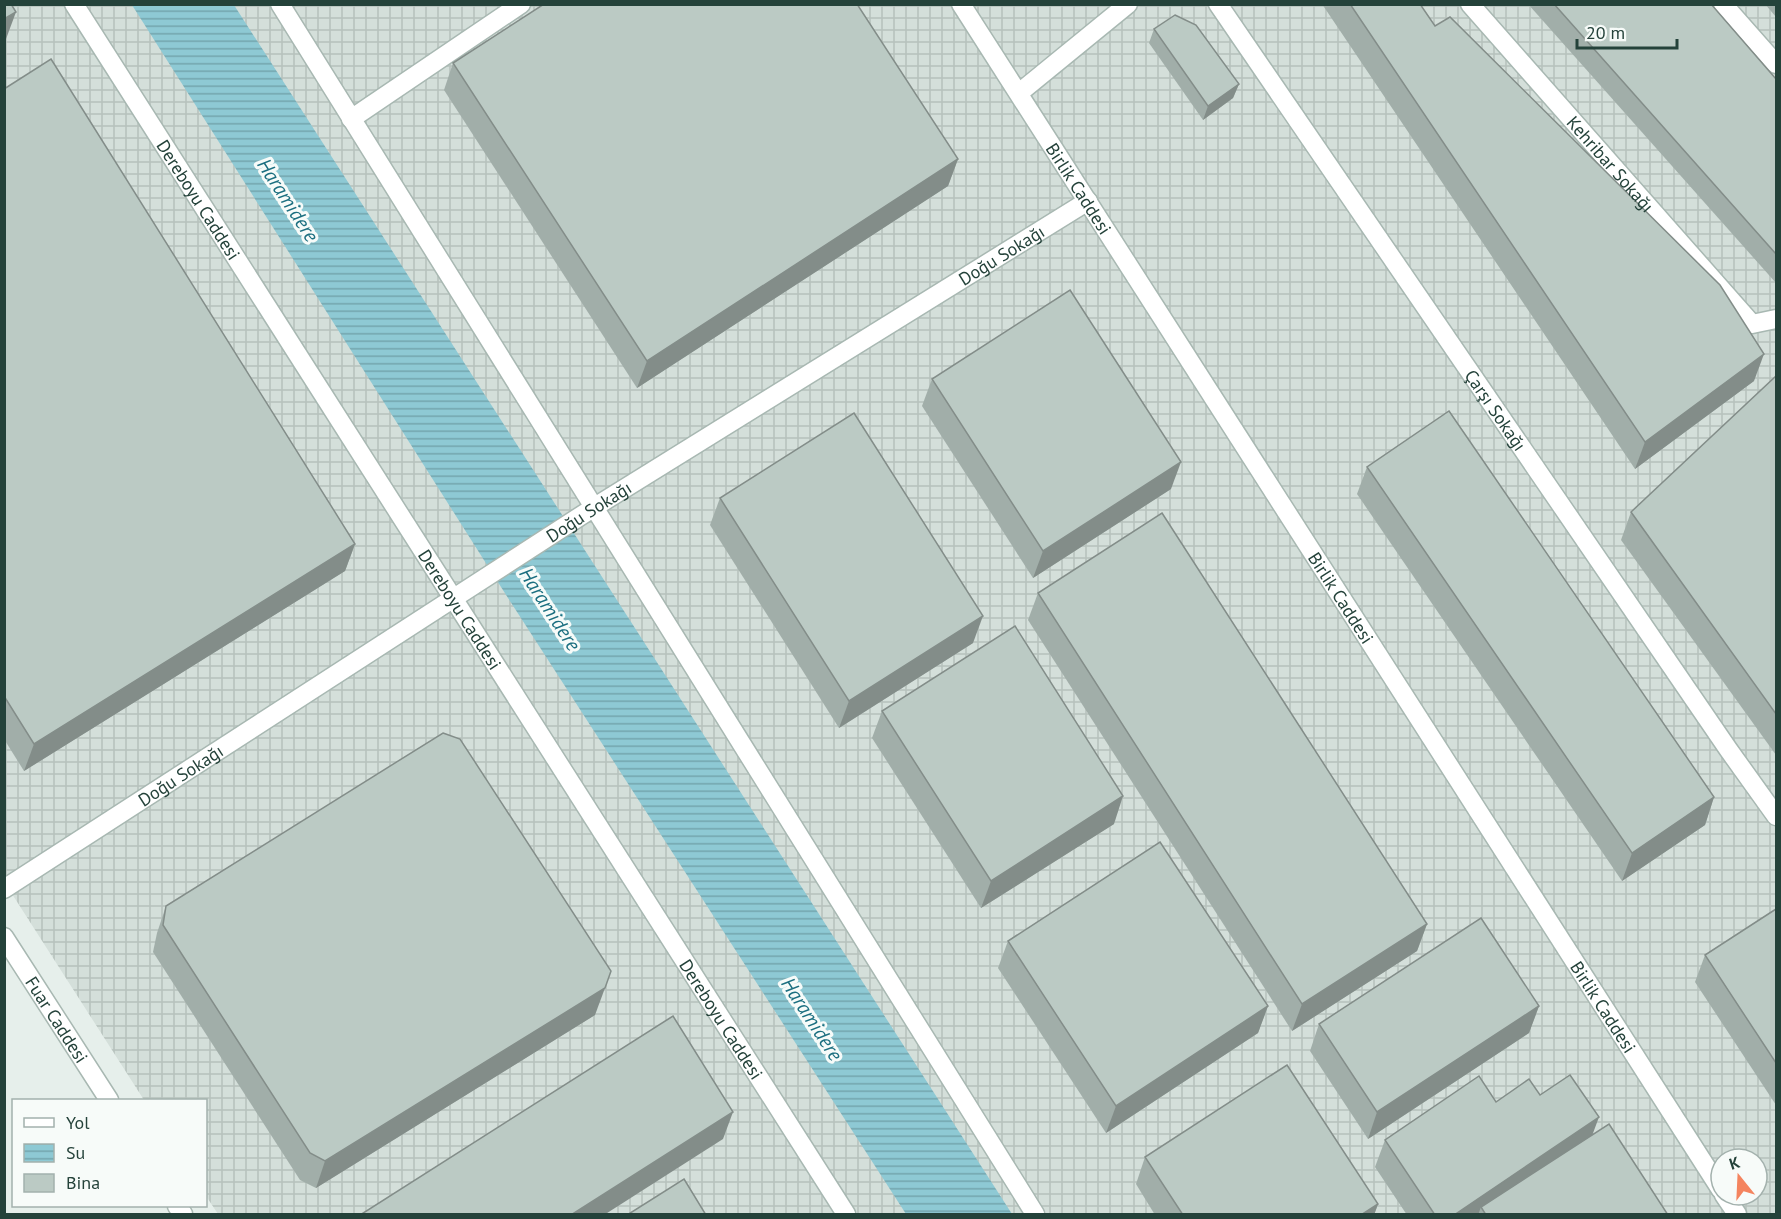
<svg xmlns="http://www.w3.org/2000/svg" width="1781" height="1219" viewBox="0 0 1781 1219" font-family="'PT Sans',sans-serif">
<defs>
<pattern id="industrial-grid" width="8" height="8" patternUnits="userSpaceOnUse" patternTransform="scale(1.5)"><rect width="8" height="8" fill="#d4dfda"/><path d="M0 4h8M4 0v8" fill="none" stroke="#b6c1bc"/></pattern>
<pattern id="water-rules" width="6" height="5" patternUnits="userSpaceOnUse" patternTransform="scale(1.5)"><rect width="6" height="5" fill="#8ec9d4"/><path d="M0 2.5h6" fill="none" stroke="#74a5ad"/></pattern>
</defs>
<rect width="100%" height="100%" fill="#e6efeb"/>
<path fill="url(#industrial-grid)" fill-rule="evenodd" d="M5,5h1771v1209h-1558l-12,-18v-96h-62l-139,-217zM1721,1159h36v36h-36z"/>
<polygon fill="url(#water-rules)" points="132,5 234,5 1012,1214 906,1214 508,598"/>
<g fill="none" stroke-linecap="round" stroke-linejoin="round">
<g stroke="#a8b8b2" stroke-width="21">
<g id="minor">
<path id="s1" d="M74,4l772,1210"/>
<polyline points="280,4 1035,1214"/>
<path id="s2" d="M961,4l760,1186"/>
<path id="s3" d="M1218,4l510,745 48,67"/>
<path id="s4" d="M1470,4l282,320 24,-5"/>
<polyline points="1723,4 1776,64"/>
<polyline points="1019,93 1128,4"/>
<polyline points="351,119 521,4"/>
<path id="s5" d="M4,889l589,-381 495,-307"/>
<path id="s6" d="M4,937l105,163"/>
<polyline points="1724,1195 1737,1214"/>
<polyline points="177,1206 183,1214"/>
</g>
</g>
<use href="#minor" stroke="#fff" stroke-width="18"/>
</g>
<g fill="#a1aea9">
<polygon points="1322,4 1420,4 1435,26 1754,381 1635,469"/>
<polygon points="1528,4 1711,4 1776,79 1776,283"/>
<polygon points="1765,4 1776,4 1776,17"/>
<polygon points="1154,29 1239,84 1233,98 1203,120 1149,43"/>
<polygon points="453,63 958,159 948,186 637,388 444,90"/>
<polygon points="4,89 355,544 345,571 24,771 4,739"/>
<polygon points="1776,376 1776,755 1621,540 1631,512"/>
<polygon points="932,379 1171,489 1033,578 922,406"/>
<polygon points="1367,467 1714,797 1705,825 1622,881 1357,494"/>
<polygon points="720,498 973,643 839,728 710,525"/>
<polygon points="1038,593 1427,924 1417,951 1292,1031 1028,620"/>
<polygon points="882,711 1114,824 981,908 872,738"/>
<polygon points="166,906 595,1015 316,1188 300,1180 153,952 157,933"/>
<polygon points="1776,909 1776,1105 1695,982 1705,955"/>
<polygon points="1008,941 1268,1006 1258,1033 1106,1133 998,968"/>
<polygon points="1539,1006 1529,1033 1368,1139 1310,1051 1319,1024"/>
<polygon points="1540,1095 1592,1135 1668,1215 1407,1215 1375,1167 1385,1140 1496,1102"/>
<polygon points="1145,1157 1378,1204 1374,1215 1155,1215 1136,1184"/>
</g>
<g fill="#838d89">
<polygon points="16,12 6,39 4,40 4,19"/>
<polygon points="1239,84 1233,98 1203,120 1208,106"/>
<polygon points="958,159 948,186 637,388 647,361"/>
<polygon points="1764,354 1754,381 1635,469 1645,442"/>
<polygon points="1181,462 1171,489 1033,578 1043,551"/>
<polygon points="355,544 345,571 24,771 34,744"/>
<polygon points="983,616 973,643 839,728 849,701"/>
<polygon points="1123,796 1114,824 981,908 991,881"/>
<polygon points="1714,797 1705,825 1622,881 1632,853"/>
<polygon points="1427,924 1417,951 1292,1031 1302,1004"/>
<polygon points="605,988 595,1015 316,1188 325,1161"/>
<polygon points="1268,1006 1258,1033 1106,1133 1116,1106"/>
<polygon points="1539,1006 1529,1033 1368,1139 1377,1112"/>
<polygon points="733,1112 723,1139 604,1215 571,1215"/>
<polygon points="1599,1117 1589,1144 1481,1207 1478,1215 1454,1215"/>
<polygon points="1378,1204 1374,1215 1361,1215"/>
</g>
<g fill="#bbcac4" stroke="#838d89" stroke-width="1.5">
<polygon points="4,4 11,4 16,12 4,19"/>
<polygon points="544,4 857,4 958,159 647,361 453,63"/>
<polygon points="1350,4 1420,4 1435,26 1450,17 1720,285 1764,354 1645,442"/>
<polygon points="1554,4 1711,4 1776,79 1776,254"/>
<polygon points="1175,15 1196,25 1239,84 1208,106 1154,29"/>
<polygon points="51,59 355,544 34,744 4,696 4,89"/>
<polygon points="1070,290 1181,462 1043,551 932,379"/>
<polygon points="1776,376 1776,714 1631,512"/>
<polygon points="1449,411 1714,797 1632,853 1367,467"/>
<polygon points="854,413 983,616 849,701 720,498"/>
<polygon points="1162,513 1427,924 1302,1004 1038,593"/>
<polygon points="1015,626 1123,796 991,881 882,711"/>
<polygon points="443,733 460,739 611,971 605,988 325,1161 310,1153 163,925 166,906"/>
<polygon points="1160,842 1268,1006 1116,1106 1008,941"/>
<polygon points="1776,909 1776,1063 1705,955"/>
<polygon points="1481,918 1539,1006 1377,1112 1319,1024"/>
<polygon points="673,1016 733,1112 571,1215 360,1215"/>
<polygon points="1287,1065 1378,1204 1361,1215 1183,1215 1145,1157"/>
<polygon points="1570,1075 1599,1117 1454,1215 1435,1215 1385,1140 1479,1076 1496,1102 1529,1079 1540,1095"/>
<polygon points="1609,1124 1668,1215 1486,1215 1481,1207"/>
<polygon points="684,1179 706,1215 627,1215"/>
</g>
<g text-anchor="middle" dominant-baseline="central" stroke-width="6" stroke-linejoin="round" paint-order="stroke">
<g font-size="18" fill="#24423a" stroke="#f7fbf9">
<text stroke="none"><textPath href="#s4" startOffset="213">Kehribar Sokağı</textPath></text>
<text stroke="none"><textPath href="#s2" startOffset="219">Birlik Caddesi</textPath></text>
<text stroke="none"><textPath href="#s1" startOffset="232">Dereboyu Caddesi</textPath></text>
<text stroke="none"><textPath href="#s5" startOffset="1182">Doğu Sokağı</textPath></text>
<text stroke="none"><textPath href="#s3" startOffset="492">Çarşı Sokağı</textPath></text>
<text stroke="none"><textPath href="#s5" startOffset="696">Doğu Sokağı</textPath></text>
<text stroke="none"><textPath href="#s2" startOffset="705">Birlik Caddesi</textPath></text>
<text stroke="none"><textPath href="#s1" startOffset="718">Dereboyu Caddesi</textPath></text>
<text stroke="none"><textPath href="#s5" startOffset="210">Doğu Sokağı</textPath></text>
<text stroke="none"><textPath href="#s2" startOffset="1191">Birlik Caddesi</textPath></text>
<text stroke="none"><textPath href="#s6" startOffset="98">Fuar Caddesi</textPath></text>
<text stroke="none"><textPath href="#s1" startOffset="1204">Dereboyu Caddesi</textPath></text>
</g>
<g font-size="20" font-style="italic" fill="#1c6f80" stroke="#f7fbf9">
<text transform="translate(288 200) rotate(57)">Haramidere</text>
<text transform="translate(550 609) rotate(57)">Haramidere</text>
<text transform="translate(812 1019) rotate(57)">Haramidere</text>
</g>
</g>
<rect width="1781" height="1219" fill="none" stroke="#24423a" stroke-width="12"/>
<rect x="12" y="1099" width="195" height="108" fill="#f7fbf9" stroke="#a3b1ad" stroke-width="1.5"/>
<rect x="24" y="1118" width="30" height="9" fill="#ffffff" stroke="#a3b1ad" stroke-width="1.5"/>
<text x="66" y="1129" font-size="18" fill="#24423a">Yol</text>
<rect x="24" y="1144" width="30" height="18" fill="url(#water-rules)" stroke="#a3b1ad" stroke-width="1.5"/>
<text x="66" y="1159" font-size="18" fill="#24423a">Su</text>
<rect x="24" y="1174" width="30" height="18" fill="#bbcac4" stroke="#a3b1ad" stroke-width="1.5"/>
<text x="66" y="1189" font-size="18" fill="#24423a">Bina</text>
<g transform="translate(1739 1177) rotate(342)"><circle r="28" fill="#f7fbf9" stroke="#a3b1ad" stroke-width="1.5"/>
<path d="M0-4.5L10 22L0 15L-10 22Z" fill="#f4845f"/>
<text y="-9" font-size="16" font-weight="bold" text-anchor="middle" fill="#24423a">K</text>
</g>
<path d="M1577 39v9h100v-9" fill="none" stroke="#24423a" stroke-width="3"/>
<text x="1586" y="39" font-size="18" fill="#24423a" stroke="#f7fbf9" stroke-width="4.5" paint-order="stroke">20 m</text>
</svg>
